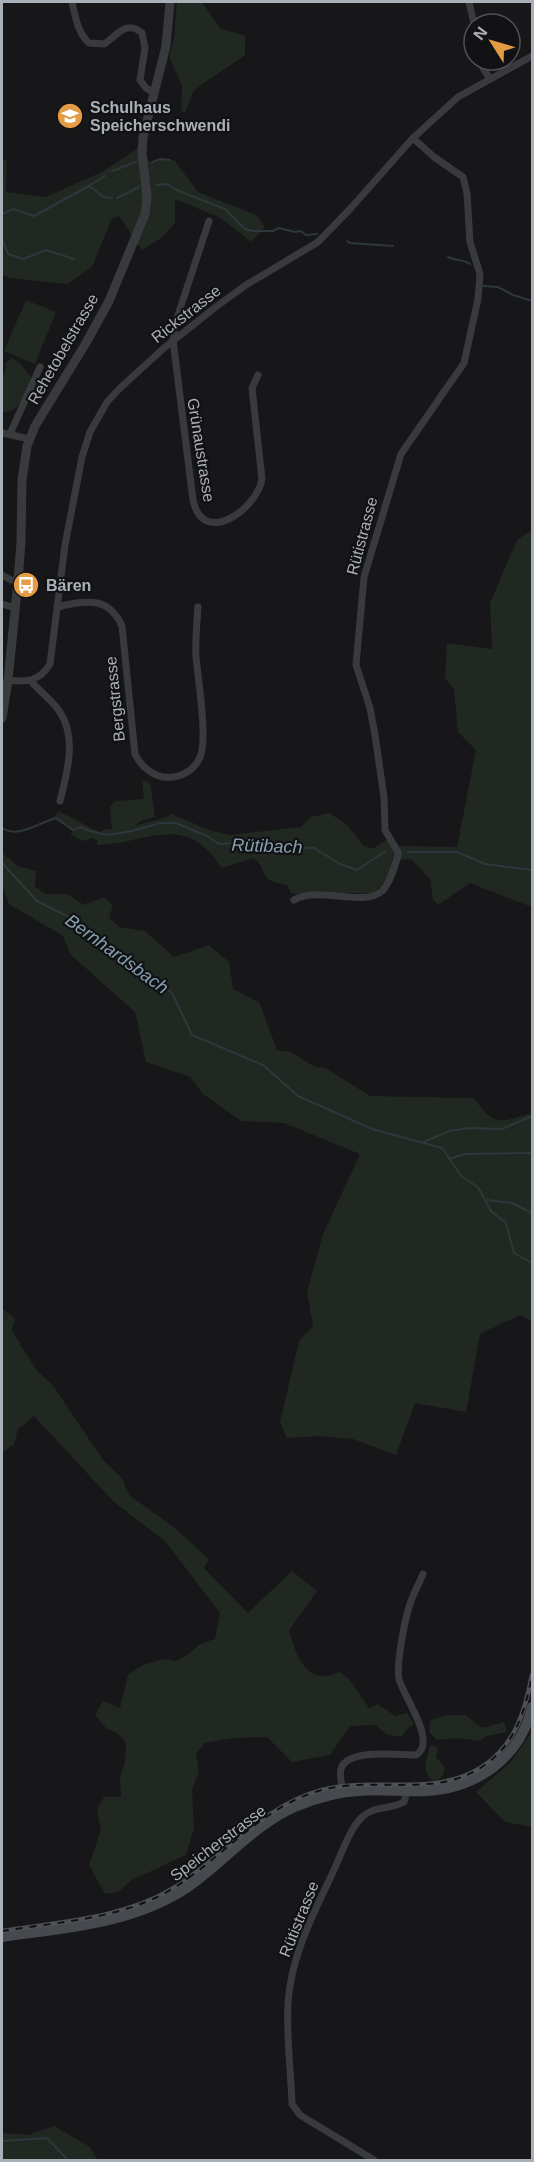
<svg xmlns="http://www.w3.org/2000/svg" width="534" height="2162" viewBox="0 0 534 2162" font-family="Helvetica,sans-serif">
<rect width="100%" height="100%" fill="#171719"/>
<g fill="#212821">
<polygon points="177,2 202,2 220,28 245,36 245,55 194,90 185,113 181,110 182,85 169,57 174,38"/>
<polygon points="137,149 152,163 161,160 174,160 198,192 256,215 265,227 251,242 221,218 175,199 175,223 161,238 142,250 119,216 111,220 92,267 67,284 10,278 2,275 2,159 7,161 6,192 46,197 102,172"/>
<polygon points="26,300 56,312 35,364 4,351"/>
<path d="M11,358l8,4 13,17c-7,15 -11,34 -30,33v-36l4,-7 -1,-5z"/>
<polygon points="532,530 532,907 470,883 438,905 433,900 430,879 411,859 400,860 399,846 457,847 476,750 458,732 454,689 445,678 447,643 492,649 490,603 517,540"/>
<path d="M142,780l8,3 5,34 -14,4 -10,8c15,-10 28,-6 40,-15l41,17 18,4 71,-8 10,-10 18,-4 17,11 17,21 9,4 15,-9c2,3 7,8 8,12 3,10 -13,37 -22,41l-74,1 -8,-1 -4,-8c-32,-6 -16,-11 -33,-27l-32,10c-38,-57 -71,-25 -125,-23l1,-4 -6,-3 -9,3 -12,-6 1,-5 -18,-11 4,-8 41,21 7,-3h6l-2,-22 5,-6 29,-2z"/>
<path d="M2,853l16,13 18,5 -1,16 11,7h22l16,11 20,-8 9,8 -4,13 10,9 26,4 29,26 35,-12 20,17 4,27 26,13 18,48 14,2 24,15 10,1 45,28 104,2c21,30 26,24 58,15v208l-12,-6 -40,19 -14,78 -51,-9 -19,52 -43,-16 -34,-3 -32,2 -7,-16 19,-81 14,-15 -6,-34 16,-58 37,-80 -76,-31 -43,-2 -38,-27 -13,-17 -44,-15 -11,-50 -65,-58 -7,-18 -54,-32 -7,-18z"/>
<path d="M2,1309l13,9 -3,13 25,40 15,13 51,76 19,18 7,17 42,30 38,34 -5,9 44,45 44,-42 25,20 -28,39c5,18 13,47 36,46 5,0 10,-3 15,-4l9,7 20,29 9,-4 17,12 12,-3 7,11 -7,5 -6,8 -13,-2 -13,-10 -25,1 -20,29 -38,7 -25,-25 -34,1 -28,5 -9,11 3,18 -7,17 2,39 -8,27 -54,25 -14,12 -13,2 -16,-29 12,-35 -4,-20 7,-13h17l-1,-19 5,-16 1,-20 -9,-9 -11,-5 -11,-13 8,-14 17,7 8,-33 15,-10 21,-6 12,2 13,-7 11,-10 15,-5 5,-26 -55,-72 -51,-39 -80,-86 -16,13 -4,15 -12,9z"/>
<polygon points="450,1715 465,1715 482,1728 504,1722 507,1732 486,1736 480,1741 457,1738 437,1740 429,1732 430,1721 439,1717"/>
<polygon points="532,1732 532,1827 505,1822 476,1792 510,1763"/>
<path d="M431,1745l7,2 -2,10 9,10 -2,8 -6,7c-17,-5 -11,-25 -6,-37z"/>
<polygon points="54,2126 90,2147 98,2160 2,2160 2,2134 4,2133 28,2135"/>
</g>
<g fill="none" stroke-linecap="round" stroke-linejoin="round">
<g stroke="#2e373c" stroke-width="2">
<polyline points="152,162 161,159 170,160"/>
<polyline points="112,171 136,162"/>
<polyline points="90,185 105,176"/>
<polyline points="157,185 168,184 174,189 225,209 245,229 252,231 273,231 279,228 295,232 301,231 306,235 317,234"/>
<polyline points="117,198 139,187"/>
<polyline points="2,214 13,209 34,216 89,186 104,197 112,198"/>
<polyline points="2,239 8,254 24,259 46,250 74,259"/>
<polyline points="347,241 350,243 393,246"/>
<path d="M448,257c8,4 16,2 22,7"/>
<polyline points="483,286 498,287 513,295 532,301"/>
<path d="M2,828c16,11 38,-6 54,-10l17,12 8,-3 9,4 18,4 24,-4 28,-8h16l31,13 12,8 27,-2 32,5 36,1 26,16 17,6 29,-19"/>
<polyline points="408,852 457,852 485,864 532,870"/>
<polyline points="2,863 37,901 67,916 97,941 172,993 192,1035 263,1065 298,1096 372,1129 442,1148 462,1177 478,1187 491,1211 506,1223 514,1253 532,1263"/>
<polyline points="424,1142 449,1131 469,1128 502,1129 532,1116"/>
<polyline points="449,1159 465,1154 532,1153"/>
<polyline points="487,1200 512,1203 532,1213"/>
<polyline points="2,2141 47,2138 68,2160"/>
</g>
<g stroke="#383a3d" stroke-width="7">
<path d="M72,2c3,13 6,32 17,41l15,1c13,-8 22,-25 38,-11l3,15 -5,32 6,8 8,5"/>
<polyline points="469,2 474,24"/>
<polyline points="481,60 483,68 490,79"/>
<path d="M209,221l-33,100 -3,19 20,160c10,48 64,9 69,-21l-10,-91 6,-13"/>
<polyline points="2,433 30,439"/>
<polyline points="10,434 40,367"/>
<polyline points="2,575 11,580 18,581"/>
<polyline points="2,604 15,608"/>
<path d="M57,607c28,-6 51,-12 65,19l13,128c6,12 14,20 28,23 15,2 31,-5 37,-20 8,-17 -2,-78 -4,-100 -1,-16 1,-34 2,-50"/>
<path d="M8,680c18,3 32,1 42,-16l15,-119 17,-88 8,-25 17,-30 12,-13 45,-41 53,-42 29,-21 72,-43 32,-33 63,-71 45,-41 74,-41"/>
<path d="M31,681c9,11 21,19 29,31 17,26 7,62 0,89"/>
<path d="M294,900c23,-15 69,8 88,-9 9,-9 12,-24 16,-35v-4l-13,-22 -1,-33 -9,-62 -5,-27 -14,-43 8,-88 37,-123 63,-91 14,-64 2,-25 -10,-32 -3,-49 -4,-16 -29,-20 -21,-19"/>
<path d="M343,1792c-1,-7 -4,-16 -2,-23 6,-21 58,-14 75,-14 22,-13 -13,-59 -17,-76 -3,-14 6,-61 11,-75 3,-10 9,-20 13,-30"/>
<path d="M374,2160l-74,-45 -8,-11c-1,-33 -6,-68 -4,-101 3,-47 25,-88 44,-129 9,-18 16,-43 30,-57 13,-12 28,-7 42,-15l3,-11"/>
</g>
<polyline stroke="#383a3d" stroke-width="9" points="2,718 8,680 18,581 21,542 22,480 27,446 35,426 86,343 109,301 145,214 147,197 142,153 143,137 166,46 170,2"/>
<path stroke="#46494d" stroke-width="10" d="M2,1937c63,-9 131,-13 186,-50 37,-26 67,-63 109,-81 20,-8 40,-14 62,-15 22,-2 45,1 68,0 50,-3 93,-33 105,-84"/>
<g stroke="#4d5054" stroke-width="4.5">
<path id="rail" d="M2,1931c56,-9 120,-12 170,-42 52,-32 90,-83 150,-99 52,-14 113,8 160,-23 33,-22 43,-55 50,-92"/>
</g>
<use href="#rail" stroke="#121214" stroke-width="2" stroke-dasharray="7" stroke-linecap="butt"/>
</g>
<defs>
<g id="school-disc" transform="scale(1.35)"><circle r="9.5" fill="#e49c44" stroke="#121214"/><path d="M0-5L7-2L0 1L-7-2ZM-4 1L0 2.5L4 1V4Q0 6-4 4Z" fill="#fff"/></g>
<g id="bus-disc" transform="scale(1.35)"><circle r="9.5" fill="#e49c44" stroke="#121214"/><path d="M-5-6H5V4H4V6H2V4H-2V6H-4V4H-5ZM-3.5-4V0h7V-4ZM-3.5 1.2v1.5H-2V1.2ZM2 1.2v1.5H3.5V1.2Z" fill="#fff"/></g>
</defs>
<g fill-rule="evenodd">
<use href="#school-disc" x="70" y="116"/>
<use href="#bus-disc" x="26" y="585"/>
</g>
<g text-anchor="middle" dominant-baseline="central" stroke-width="4.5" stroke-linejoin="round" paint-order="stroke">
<g font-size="16" font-weight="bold" fill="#aab0b7" stroke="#121214" text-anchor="start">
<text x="90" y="107">Schulhaus<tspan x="90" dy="18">Speicherschwendi</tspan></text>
<text x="46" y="585">Bären</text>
</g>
<g font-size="16" fill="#aab0b7" stroke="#121214">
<text transform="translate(186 314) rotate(-38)">Rickstrasse</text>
<text transform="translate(63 349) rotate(-60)">Rehetobelstrasse</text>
<text transform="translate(201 450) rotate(81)">Grünaustrasse</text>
<text transform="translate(362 536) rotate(-75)">Rütistrasse</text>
<text transform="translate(115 699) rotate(-96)">Bergstrasse</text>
<text transform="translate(218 1843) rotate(-37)">Speicherstrasse</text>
<text transform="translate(299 1919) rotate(-68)">Rütistrasse</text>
</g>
<g font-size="18" font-style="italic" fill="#84a0b0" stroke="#121214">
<text transform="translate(267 846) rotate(2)">Rütibach</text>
<text transform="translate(117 954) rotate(36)">Bernhardsbach</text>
</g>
</g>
<rect width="534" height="2162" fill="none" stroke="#aab0b7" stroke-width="6"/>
<g transform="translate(492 42) rotate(307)"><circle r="28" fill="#121214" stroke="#4f5155" stroke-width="1.5"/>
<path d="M0-4.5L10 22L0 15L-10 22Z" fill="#e49c44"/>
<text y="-9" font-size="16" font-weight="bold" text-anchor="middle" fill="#aab0b7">N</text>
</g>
</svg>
